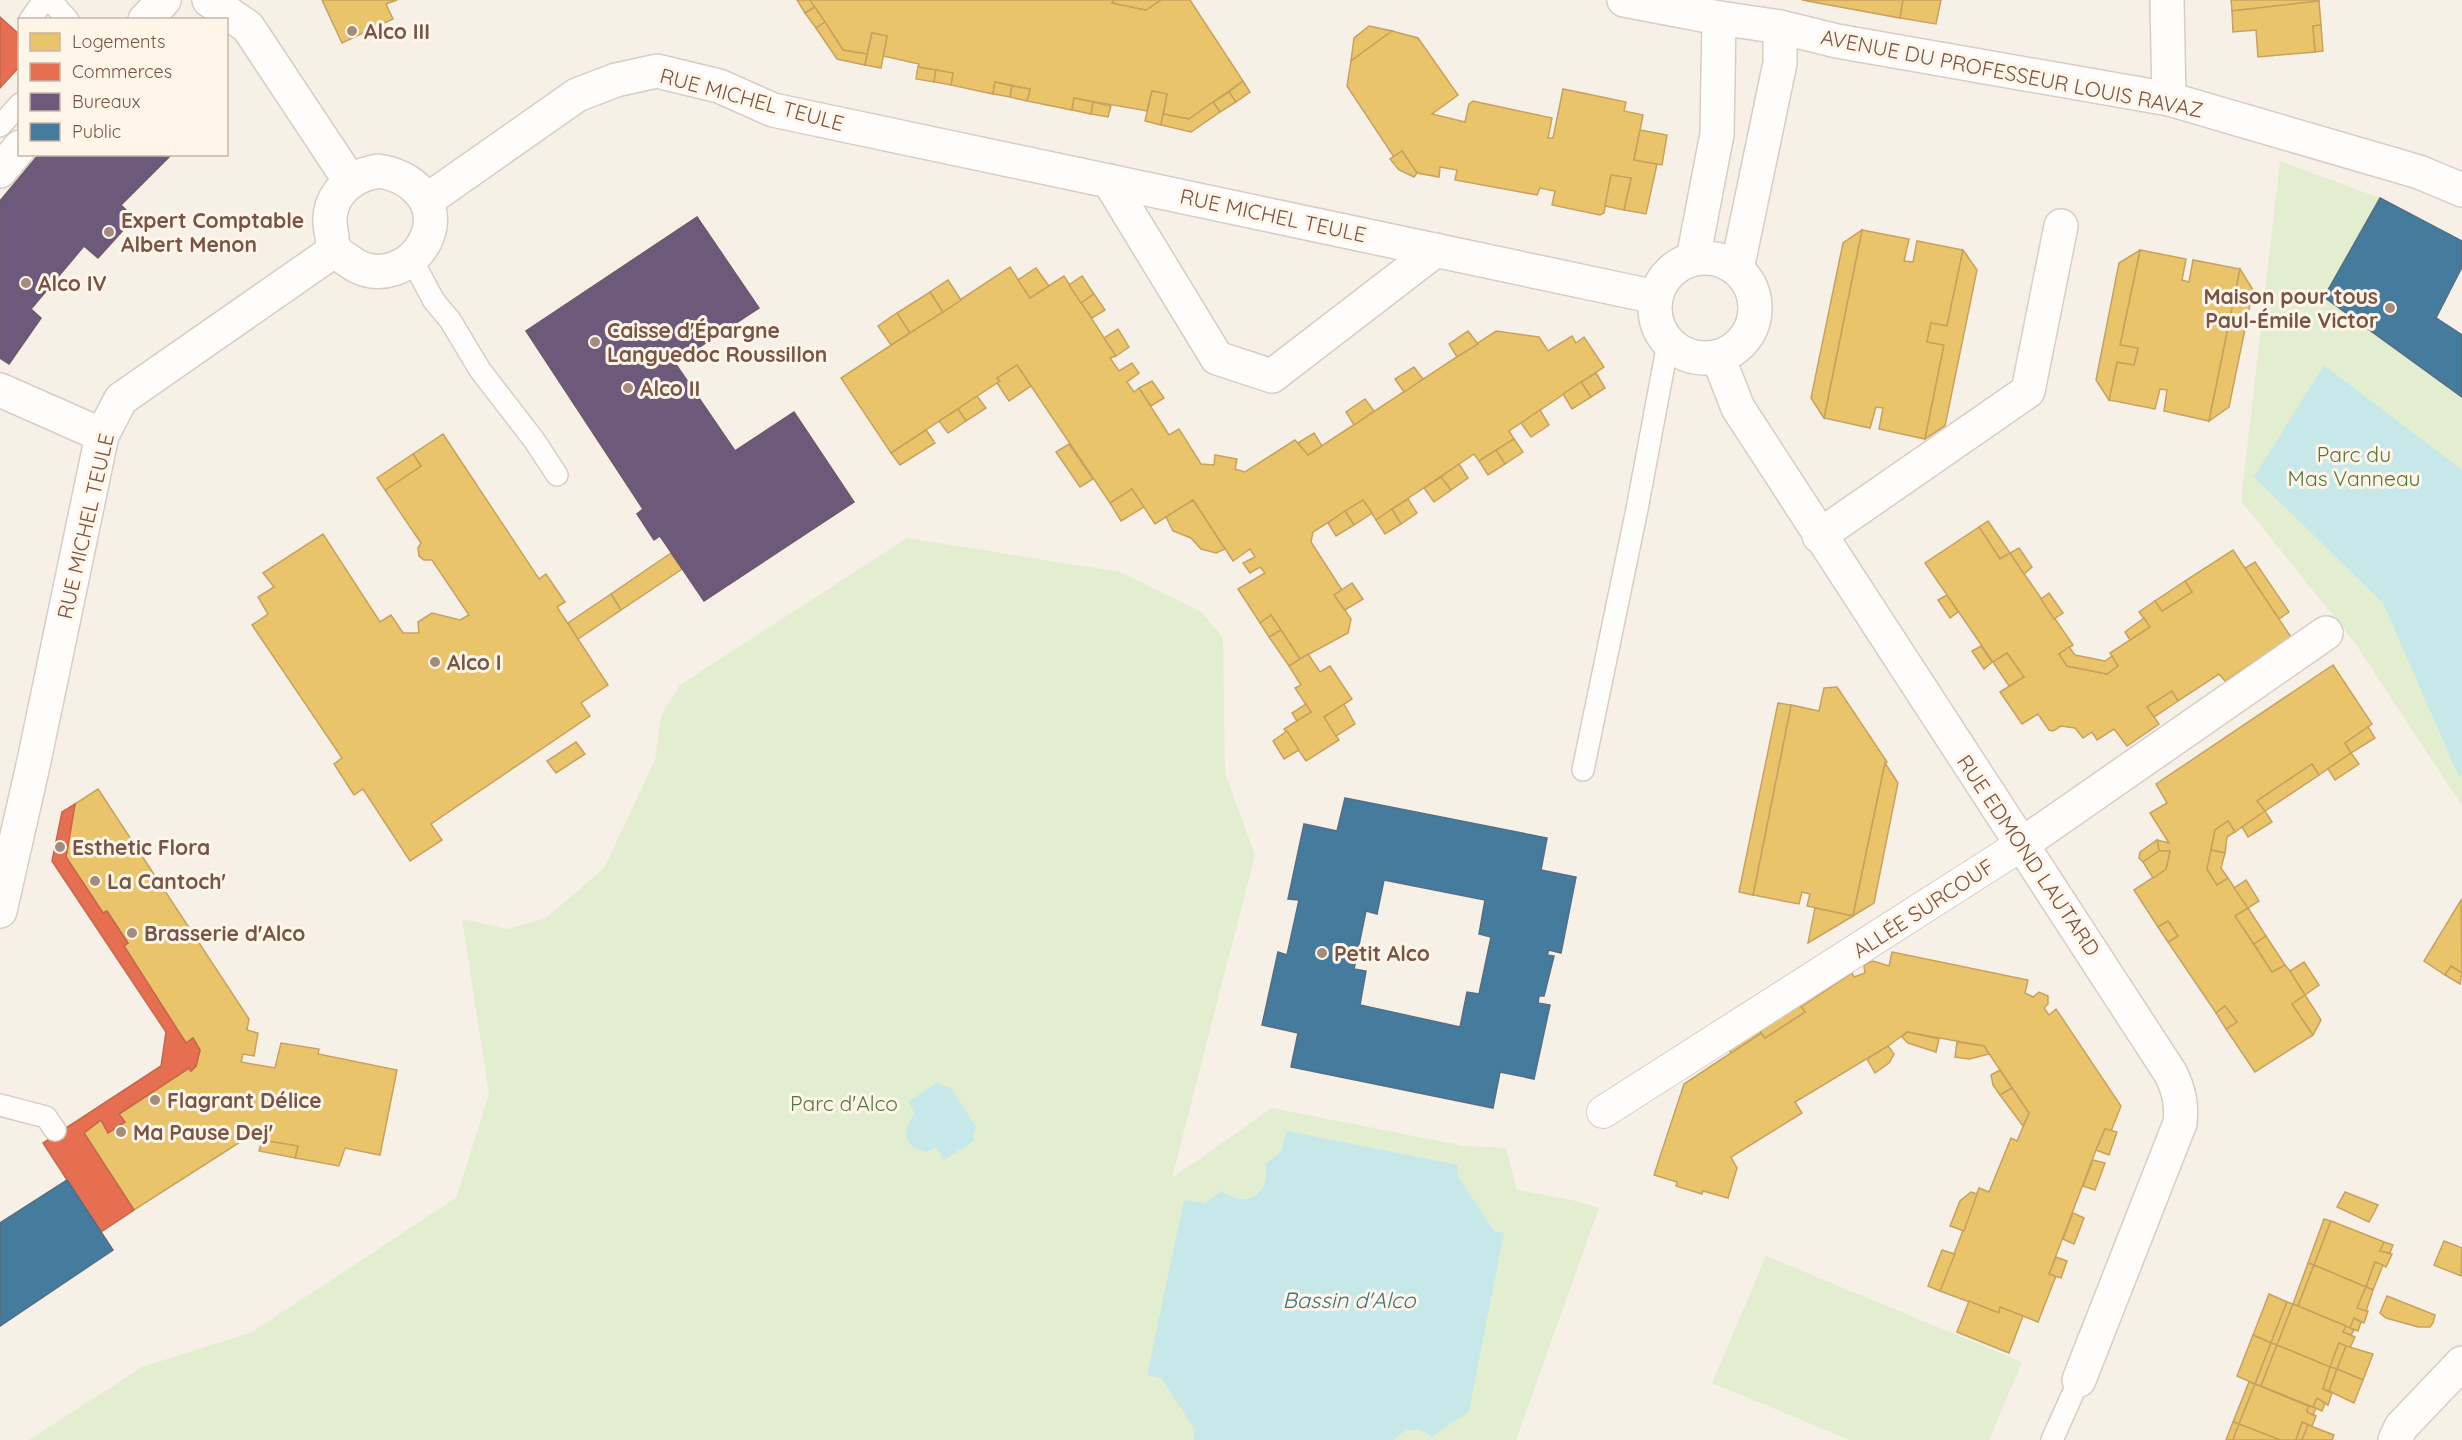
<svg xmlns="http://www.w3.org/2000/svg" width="2462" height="1440" viewBox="0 0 2462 1440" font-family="Quicksand,sans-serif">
<rect width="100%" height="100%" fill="#f7f0e7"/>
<g fill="#e3eed0">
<polygon points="2280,161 2380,198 2325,297 2462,397 2462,806 2355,643 2241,501"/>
<polygon points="907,538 1120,572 1200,611 1223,637 1225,773 1255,855 1172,1178 1272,1108 1464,1146 1506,1148 1517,1190 1572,1200 1599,1208 1516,1440 29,1440 142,1367 252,1332 456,1198 489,1094 462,919 509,929 546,918 604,868 655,760 661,715 680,685"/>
<polygon points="1766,1256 2022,1362 1989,1440 1850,1440 1712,1383"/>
</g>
<g fill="#c7e8e8">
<polygon points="2324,365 2462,470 2462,774 2459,777 2383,603 2254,477"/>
<path d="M938,1082l2,3 11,3 25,39 -3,9 1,5 -30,19 -8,-13 -9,5c-24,-4 -26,-21 -12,-38l-7,-12z"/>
<path d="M1286,1131l173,34 -2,10 37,56 10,2 -35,178 -37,26c-12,-10 -28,-10 -38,3h-201l2,-10 -34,-52 -14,-3 37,-175 21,3 17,-12c24,19 49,3 43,-27l16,-12z"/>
</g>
<g fill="#e9c46a" stroke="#c7a25f" stroke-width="1.5">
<polygon points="322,0 397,0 386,4 393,19 342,43"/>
<polygon points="797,0 810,0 815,7 805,13"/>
<polygon points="810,0 1114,0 1112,3 1146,10 1161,0 1190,0 1243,81 1189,119 1163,114 1167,94 1152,91 1147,111 1074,98 1072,110 1027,101 1030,89 995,82 993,94 951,85 953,73 918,67 919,64 883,56 887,36 872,33 867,54 843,50"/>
<polygon points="1114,0 1161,0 1146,10 1112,3"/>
<polygon points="1802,0 1903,0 1900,18"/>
<polygon points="1903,0 1941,0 1936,24 1900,18"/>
<polygon points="2231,0 2319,0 2319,1 2232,11"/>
<polygon points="2319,1 2321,25 2313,26 2315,52 2258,57 2256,30 2233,32 2232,11"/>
<polygon points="815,7 825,22 816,28 805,13"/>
<polygon points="825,22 843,50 867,54 865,65 837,59 816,28"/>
<polygon points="2321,25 2323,51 2315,52 2313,26"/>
<polygon points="1369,26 1392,31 1351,61 1354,38"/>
<polygon points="1392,31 1418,38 1458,95 1432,114 1465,122 1469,104 1473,101 1552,118 1548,138 1553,138 1563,89 1626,102 1624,111 1643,115 1634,160 1657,164 1646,214 1624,210 1631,178 1611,175 1604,213 1600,215 1552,205 1555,191 1540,188 1537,195 1455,180 1457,170 1440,167 1439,177 1417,173 1402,151 1394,157 1347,86 1351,61"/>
<polygon points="872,33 887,36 881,68 865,65"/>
<polygon points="918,67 936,70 934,82 916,79"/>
<polygon points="936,70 953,73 951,85 934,82"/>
<polygon points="1243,81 1250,92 1236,102 1229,92"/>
<polygon points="995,82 1012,86 1010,97 993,94"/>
<polygon points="1012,86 1030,89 1027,101 1010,97"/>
<polygon points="1152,91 1167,94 1161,125 1145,121"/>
<polygon points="1229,92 1236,102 1220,112 1213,102"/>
<polygon points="1074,98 1093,102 1091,114 1072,110"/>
<polygon points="1093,102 1111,106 1108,117 1091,114"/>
<polygon points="1213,102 1220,112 1191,132 1161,125 1163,114 1189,119"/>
<polygon points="1640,130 1667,135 1662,165 1634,160"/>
<polygon points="1402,151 1417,173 1414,177 1399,170 1390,159"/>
<polygon points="1611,175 1631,178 1624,210 1605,206"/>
<polygon points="1862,230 1909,239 1904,261 1913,262 1917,241 1963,250 1947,326 1931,323 1927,342 1944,345 1925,439 1879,429 1883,408 1876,407 1870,428 1824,418"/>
<polygon points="1862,230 1824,418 1811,398 1843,243"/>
<polygon points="1963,250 1977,270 1945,426 1925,439 1944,345 1927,342 1931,323 1947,326"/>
<polygon points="2140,250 2186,259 2182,280 2189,282 2193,260 2240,269 2209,421 2164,411 2167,390 2160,389 2155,409 2109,400 2117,362 2134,365 2138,348 2120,345"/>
<polygon points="2140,250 2120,345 2138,348 2134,365 2117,362 2109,400 2096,380 2119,263"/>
<polygon points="1010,267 1030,298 1064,276 1116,356 1110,358 1119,371 1132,363 1139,373 1127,382 1134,392 1139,388 1169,435 1179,429 1201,464 1214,465 1215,455 1237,459 1235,469 1245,472 1295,440 1308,455 1496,331 1539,337 1548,351 1572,336 1576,343 1584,337 1604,367 1509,431 1514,439 1479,461 1474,454 1376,520 1363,500 1313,532 1311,542 1342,590 1334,595 1351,619 1348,633 1300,659 1271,615 1260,623 1238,589 1265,573 1260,567 1250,573 1243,563 1255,557 1250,549 1233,561 1193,500 1155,524 1132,489 1110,503 1017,365 997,378 1000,381 997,383 891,453 841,378"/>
<polygon points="1036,268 1049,286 1030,298 1018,280"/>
<polygon points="2240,269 2253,290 2229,407 2209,421"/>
<polygon points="1082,276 1094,294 1081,303 1069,285"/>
<polygon points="948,280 961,300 943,312 930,292"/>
<polygon points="930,292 943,312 910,333 897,313"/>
<polygon points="1094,294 1105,310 1092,318 1081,303"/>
<polygon points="897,313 910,333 891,345 878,326"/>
<polygon points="1118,329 1129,347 1116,356 1104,338"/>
<polygon points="1468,331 1478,344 1457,357 1449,344"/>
<polygon points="1017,365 1031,386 1009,401 997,383 1000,381 997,378"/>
<polygon points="1414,367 1423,379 1404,392 1395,379"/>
<polygon points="1596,373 1605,388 1591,397 1581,382"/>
<polygon points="1152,381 1164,398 1151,406 1139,388"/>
<polygon points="1581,382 1591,397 1572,409 1563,394"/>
<polygon points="977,396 986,408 966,421 958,409"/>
<polygon points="1365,399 1374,411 1354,425 1346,412"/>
<polygon points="958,409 966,421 948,433 939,421"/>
<polygon points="1540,410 1549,425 1531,437 1521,423"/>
<polygon points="926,430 935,443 900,465 891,453"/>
<polygon points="1314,433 1322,446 1308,455 1298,443"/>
<polygon points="443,434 539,579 546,574 565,602 557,607 608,685 581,703 590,716 431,824 442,840 410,861 363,789 354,795 334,764 342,758 252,625 268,614 258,597 274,587 263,573 323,534 380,622 391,615 403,633 419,633 418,622 432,613 460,620 469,615 432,560 424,560 419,556 418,548 421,543 385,490 421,466 413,454"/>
<polygon points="1514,439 1523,452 1505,464 1496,450"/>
<polygon points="1069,444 1093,479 1080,487 1056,452"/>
<polygon points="1496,450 1505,464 1488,475 1479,461"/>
<polygon points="413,454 421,466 385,490 377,478"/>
<polygon points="1459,464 1468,478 1451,490 1441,477"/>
<polygon points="1441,477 1451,490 1434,502 1424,488"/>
<polygon points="1132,489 1144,507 1121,521 1110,503"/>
<polygon points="1408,499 1417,513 1401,524 1392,509"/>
<polygon points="1193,500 1225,549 1216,553 1201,549 1191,538 1173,531 1166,517"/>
<polygon points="1363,500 1372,513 1354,525 1345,511"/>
<polygon points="1392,509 1401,524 1385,534 1376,520"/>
<polygon points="1345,511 1354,525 1336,536 1328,523"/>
<polygon points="1988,521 2010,553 2000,559 1979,527"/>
<polygon points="1979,527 2000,559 2010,553 2073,645 2059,654 2067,666 2107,674 2118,666 2110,653 2150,627 2139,612 2155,601 2162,611 2192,592 2185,581 2233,550 2291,637 2225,681 2219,674 2178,701 2172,691 2147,707 2159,724 2127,746 2114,729 2097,740 2092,732 2083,738 2075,728 2061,726 2053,731 2049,730 2038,714 2022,724 2000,692 2024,677 2007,653 1993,662 1925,563"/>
<polygon points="2019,548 2032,567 2024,574 2010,553"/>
<polygon points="671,553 682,569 621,610 611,594"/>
<polygon points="2255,562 2289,612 2279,619 2245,568"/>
<polygon points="2185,581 2192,592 2162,611 2155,601"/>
<polygon points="1352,583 1363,599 1345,610 1334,595"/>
<polygon points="2049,593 2063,613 2054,619 2041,599"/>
<polygon points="611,594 621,610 578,639 568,623"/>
<polygon points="1947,595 1958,612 1950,618 1938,600"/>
<polygon points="1271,615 1281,630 1269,637 1260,623"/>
<polygon points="2144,618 2150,627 2130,640 2125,632"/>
<polygon points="1281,630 1300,659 1289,666 1269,637"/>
<polygon points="1981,646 1992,662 1984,669 1972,651"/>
<polygon points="2069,647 2075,655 2105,661 2112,656 2118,666 2107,674 2067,666 2059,654"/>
<polygon points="2007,653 2024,677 2009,686 1993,662"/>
<polygon points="1308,654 1320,672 1330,666 1352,699 1324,717 1339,740 1306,761 1284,729 1311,712 1295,688 1301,685 1289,666"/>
<polygon points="2333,665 2372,724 2345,743 2351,753 2319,775 2312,764 2257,801 2265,811 2242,827 2235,832 2228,821 2215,830 2211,850 2207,869 2217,885 2228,878 2248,908 2235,916 2272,972 2285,965 2290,971 2305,995 2292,1004 2313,1035 2255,1072 2226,1029 2237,1022 2225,1006 2216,1013 2168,942 2178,936 2168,921 2158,927 2134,890 2166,869 2170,851 2159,851 2157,840 2169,843 2150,813 2167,803 2156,784"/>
<polygon points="1837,687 1887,762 1885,763 1853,916 1807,906 1810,894 1802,892 1799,904 1753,895 1791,705 1819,711 1824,688"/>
<polygon points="2172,691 2178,701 2154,717 2147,707"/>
<polygon points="1778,703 1791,705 1753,895 1739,892"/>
<polygon points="1306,704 1311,712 1297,721 1292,713"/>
<polygon points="1344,704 1355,724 1336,736 1324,717"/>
<polygon points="2368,727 2375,738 2351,753 2345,743"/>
<polygon points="1287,731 1299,750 1284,759 1273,741"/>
<polygon points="576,742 585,754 556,773 547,761"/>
<polygon points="2351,753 2359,764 2335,780 2328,769"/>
<polygon points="1885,763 1898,783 1874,903 1853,916"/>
<polygon points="2312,764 2319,775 2265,811 2257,801"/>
<polygon points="98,789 249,1019 247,1030 258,1033 254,1056 243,1054 241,1062 275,1068 281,1043 319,1049 318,1054 397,1070 380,1155 345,1148 339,1166 295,1158 298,1146 262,1140 264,1134 249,1131 248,1137 134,1210 84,1133 101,1120 108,1133 125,1122 119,1114 189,1068 191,1071 196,1066 200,1050 193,1038 186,1043 124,946 128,943 107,911 103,913 66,857 75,804"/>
<polygon points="2265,811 2272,822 2248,837 2242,827"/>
<polygon points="2228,821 2235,832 2227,837 2225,853 2211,850 2215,830"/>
<polygon points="2157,840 2159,851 2143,862 2139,858 2140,852"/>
<polygon points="2211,850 2225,853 2221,868 2228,878 2217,885 2207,869"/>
<polygon points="2159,851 2170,851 2166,869 2153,878 2143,862"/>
<polygon points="2246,880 2259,901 2248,908 2234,888"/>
<polygon points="2461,900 2462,973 2451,966 2445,975 2424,961"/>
<polygon points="1815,908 1853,916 1808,943"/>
<polygon points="2248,908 2266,936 2254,944 2235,916"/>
<polygon points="2168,921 2178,936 2168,942 2158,927"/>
<polygon points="2266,936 2285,965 2272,972 2254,944"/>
<polygon points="1892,952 2028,980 2025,993 2033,997 2039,992 2048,996 2048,1004 2044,1008 2049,1015 2056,1009 2121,1106 2111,1131 2105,1129 2096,1150 2049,1274 2056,1276 2038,1322 2000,1307 1999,1313 1940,1291 1979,1188 1989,1192 2011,1138 2017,1141 2029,1113 1984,1046 1907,1032 1888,1046 1795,1102 1802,1113 1731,1157 1737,1168 1728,1198 1703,1191 1702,1194 1676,1186 1677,1182 1654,1175 1684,1084 1761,1033 1765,1038 1805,1012 1801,1007 1852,973 1854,977 1865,973 1864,966 1867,963 1873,961 1889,966"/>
<polygon points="2304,962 2319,985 2305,995 2290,971"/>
<polygon points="2451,966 2462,973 2460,984 2445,975"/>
<polygon points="2305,995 2321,1020 2313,1035 2292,1004"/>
<polygon points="1796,1000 1805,1012 1765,1038 1756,1026"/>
<polygon points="2225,1006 2237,1022 2226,1029 2216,1013"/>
<polygon points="1756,1026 1761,1033 1731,1053 1727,1046"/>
<polygon points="1907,1032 1939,1039 1936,1052 1908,1043 1902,1037"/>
<polygon points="1957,1042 1984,1046 1989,1054 1969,1059 1955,1057"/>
<polygon points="1888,1046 1894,1054 1889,1063 1875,1073 1867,1059"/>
<polygon points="2000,1070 2012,1088 2000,1095 1993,1085 1991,1075"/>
<polygon points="2012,1088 2029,1113 2023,1126 2000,1095"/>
<polygon points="2105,1129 2117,1132 2109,1155 2096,1150"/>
<polygon points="262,1140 298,1146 295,1158 259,1151"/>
<polygon points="2093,1160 2105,1163 2095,1190 2083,1186"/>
<polygon points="1971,1192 1977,1194 1964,1231 1950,1226 1960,1201"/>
<polygon points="2345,1192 2378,1205 2369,1222 2337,1207"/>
<polygon points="2073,1213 2084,1218 2074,1244 2063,1239"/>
<polygon points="2324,1219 2331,1221 2314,1265 2308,1263"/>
<polygon points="2331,1221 2384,1242 2380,1251 2392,1254 2386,1267 2375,1262 2366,1287 2314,1265"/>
<polygon points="2444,1241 2462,1248 2461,1276 2434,1265"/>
<polygon points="2384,1242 2393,1245 2390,1253 2380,1251"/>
<polygon points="1942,1250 1955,1254 1940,1291 1928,1286"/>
<polygon points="2056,1257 2067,1261 2061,1278 2049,1274"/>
<polygon points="2375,1262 2383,1265 2373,1290 2366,1287"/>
<polygon points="2308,1263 2314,1265 2298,1306 2293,1304"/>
<polygon points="2314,1265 2366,1287 2357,1308 2368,1311 2364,1323 2354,1318 2350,1328 2298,1306"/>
<polygon points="2366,1287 2373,1290 2366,1311 2357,1308"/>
<polygon points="2269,1294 2287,1302 2271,1343 2253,1335"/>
<polygon points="2387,1296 2435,1315 2433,1323 2430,1327 2418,1327 2386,1318 2380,1313"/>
<polygon points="1969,1301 1999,1313 2000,1307 2023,1316 2009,1353 1957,1332"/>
<polygon points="2287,1302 2293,1304 2277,1345 2271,1343"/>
<polygon points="2293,1304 2346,1326 2343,1332 2355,1337 2350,1348 2339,1343 2330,1367 2277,1345"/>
<polygon points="2354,1318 2361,1322 2358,1331 2350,1328"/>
<polygon points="2346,1326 2354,1330 2351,1335 2343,1332"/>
<polygon points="2253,1335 2271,1343 2255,1384 2237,1376"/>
<polygon points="2271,1343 2277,1345 2261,1386 2255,1384"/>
<polygon points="2339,1343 2346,1346 2337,1369 2330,1367"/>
<polygon points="2277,1345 2330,1367 2323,1389 2332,1393 2328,1405 2317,1398 2313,1407 2261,1386"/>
<polygon points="2346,1346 2373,1354 2363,1380 2337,1369"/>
<polygon points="2330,1367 2337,1369 2329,1391 2323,1389"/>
<polygon points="2337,1369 2363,1380 2354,1403 2329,1391"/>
<polygon points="2249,1382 2255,1384 2239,1424 2233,1422"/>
<polygon points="2255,1384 2308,1406 2307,1412 2316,1416 2312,1426 2302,1422 2296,1440 2280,1440 2239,1424"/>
<polygon points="2317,1398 2325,1403 2322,1411 2313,1407"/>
<polygon points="2308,1406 2316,1408 2313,1415 2307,1412"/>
<polygon points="2233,1422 2239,1424 2233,1440 2226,1440"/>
<polygon points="2302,1422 2308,1425 2302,1440 2296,1440"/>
<polygon points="2239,1424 2280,1440 2233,1440"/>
<polygon points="2308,1425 2334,1435 2332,1440 2302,1440"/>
</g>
<g fill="#e76f51" stroke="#c5674d" stroke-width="1.5">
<polygon points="0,17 20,35 20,66 0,88"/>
<polygon points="75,804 66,857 103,913 107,911 128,943 124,946 186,1043 193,1038 200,1050 196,1066 191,1071 189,1068 119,1114 125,1122 108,1133 101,1120 84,1133 134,1210 101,1232 43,1143 161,1066 166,1032 52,861 62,812"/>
</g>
<g fill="#6d597a" stroke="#70586a" stroke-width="1.5">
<polygon points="39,154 172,154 121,205 134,218 98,258 84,246 31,309 41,318 9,364 0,358 0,201"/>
<polygon points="697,217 759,308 675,363 735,451 794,412 854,502 704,601 660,536 654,540 637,514 643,509 526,331"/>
</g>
<g fill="#457b9d" stroke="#546f83" stroke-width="1.5" fill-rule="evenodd">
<polygon points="2380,198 2462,241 2462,267 2436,318 2462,335 2462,397 2324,297"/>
<path d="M1345,798l202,40 -6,32 35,7 -15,76 -12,-3 -2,5 7,1 -10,40h-5l-1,7 12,2 -16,74 -34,-7 -7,36 -202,-41 7,-34 -36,-8 16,-73 9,3 12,-55 -11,-1 16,-75 33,7zM1384,880l101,20 -6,34 12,3 -12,57 -12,-2 -7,35 -100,-22 6,-34 -12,-2 12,-58 11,3z"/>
<polygon points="67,1180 113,1250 0,1326 0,1223"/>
</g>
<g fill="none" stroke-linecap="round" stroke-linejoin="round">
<g stroke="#d8cdc5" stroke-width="24">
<g id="service">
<polyline points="50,0 68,20"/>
<polyline points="30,20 44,0"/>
<polyline points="0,126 20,104"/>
<polyline points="412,260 434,301 450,320 480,370 534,440 557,475"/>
<polyline points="1583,770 1637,509 1668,343"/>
<polyline points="0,1105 46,1117 55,1130"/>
<polyline points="2052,1440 2079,1380"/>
</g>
</g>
<g stroke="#d8cdc5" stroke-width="34">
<polyline id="pedestrian" points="1603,1112 2021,845"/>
</g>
<g stroke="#d8cdc5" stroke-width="36">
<g id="minor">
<polyline points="209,0 248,27 350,181"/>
<polyline points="2167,0 2169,99"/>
<polyline points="145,20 164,0"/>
<polyline points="0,171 20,147"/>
<path d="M378,171c32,4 63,30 49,66 -13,31 -50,46 -78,24 -4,-3 -12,-7 -14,-12 -2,-3 -3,-9 -3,-13 -9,-35 13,-59 46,-65z"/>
<polyline points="1109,181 1217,358 1272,376 1436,250"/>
<polyline points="426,201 577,95 616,80 657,71 719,86 773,110 1656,297"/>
<circle cx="1705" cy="308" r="50"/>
<polyline points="1693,259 1717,134 1719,18"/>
<polyline points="1737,269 1780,63 1780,27"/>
<path d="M1718,357l20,51 433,666c8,17 11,30 9,49l-101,257"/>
<polyline points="0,390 102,435"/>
<polyline points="1819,536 2028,391 2061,226"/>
<polyline points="2021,845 2326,633"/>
<polyline points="0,911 34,761 102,435 121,399 335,250"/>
<polyline points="2395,1440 2401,1427 2462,1363"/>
</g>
</g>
<g stroke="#d8cdc5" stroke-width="36">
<polyline id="tertiary" points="1624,0 1719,18 1780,27 1837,41 2169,99 2419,172 2462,190"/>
</g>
<use href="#service" stroke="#fefdfb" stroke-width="21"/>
<use href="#pedestrian" stroke="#fefdfb" stroke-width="32"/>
<use href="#minor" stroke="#fefdfb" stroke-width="33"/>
<use href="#tertiary" stroke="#fefdfb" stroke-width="33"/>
</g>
<g fill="#a48b7e" stroke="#fff5e8" stroke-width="2">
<circle cx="352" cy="31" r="6"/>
<circle cx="109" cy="232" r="6"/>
<circle cx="26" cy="283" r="6"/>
<circle cx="2390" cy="308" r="6"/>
<circle cx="595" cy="342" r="6"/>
<circle cx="628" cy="388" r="6"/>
<circle cx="435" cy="662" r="6"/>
<circle cx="60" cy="847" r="6"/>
<circle cx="95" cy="881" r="6"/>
<circle cx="132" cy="933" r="6"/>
<circle cx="1322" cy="953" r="6"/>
<circle cx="155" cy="1100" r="6"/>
<circle cx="121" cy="1132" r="6"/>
</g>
<g text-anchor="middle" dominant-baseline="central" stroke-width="6" stroke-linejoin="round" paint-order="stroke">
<g font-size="21" font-weight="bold" fill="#775445" stroke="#fff5e8" text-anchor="start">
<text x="364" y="31">Alco III</text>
<text x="121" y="220">Expert Comptable<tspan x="121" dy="24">Albert Menon</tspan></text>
<text x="38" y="283">Alco IV</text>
<text x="2378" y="296" text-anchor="end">Maison pour tous<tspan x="2378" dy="24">Paul-Émile Victor</tspan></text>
<text x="607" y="330">Caisse d'Épargne<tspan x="607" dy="24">Languedoc Roussillon</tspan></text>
<text x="640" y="388">Alco II</text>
<text x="447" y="662">Alco I</text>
<text x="72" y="847">Esthetic Flora</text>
<text x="107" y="881">La Cantoch'</text>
<text x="144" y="933">Brasserie d'Alco</text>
<text x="1334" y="953">Petit Alco</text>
<text x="167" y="1100">Flagrant Délice</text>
<text x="133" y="1132">Ma Pause Dej'</text>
</g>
<g font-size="21" fill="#775445" stroke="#fff5e8">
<text transform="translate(2012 73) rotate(11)">AVENUE DU PROFESSEUR LOUIS RAVAZ</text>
<text transform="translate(752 99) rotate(15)">RUE MICHEL TEULE</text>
<text transform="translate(1273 215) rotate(12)">RUE MICHEL TEULE</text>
<text transform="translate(85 526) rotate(-77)">RUE MICHEL TEULE</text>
<text transform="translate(2029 855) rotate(56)">RUE EDMOND LAUTARD</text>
<text transform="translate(1923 908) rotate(-33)">ALLÉE SURCOUF</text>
</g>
<g font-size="21" fill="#50783a" stroke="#fff5e8">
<text x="2354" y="454">Parc du<tspan x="2354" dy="24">Mas Vanneau</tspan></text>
<text x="844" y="1103">Parc d'Alco</text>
</g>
<g font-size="22" font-style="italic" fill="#37767e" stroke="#fff5e8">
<text x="1349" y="1300">Bassin d'Alco</text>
</g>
</g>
<rect x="18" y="18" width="210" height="138" fill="#fff5e8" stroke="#c9b5a7" stroke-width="1.5"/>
<rect x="30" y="33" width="30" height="18" fill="#e9c46a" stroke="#c9b5a7" stroke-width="1.5"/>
<text x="72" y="48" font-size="18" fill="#775445">Logements</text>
<rect x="30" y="63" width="30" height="18" fill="#e76f51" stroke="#c9b5a7" stroke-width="1.5"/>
<text x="72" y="78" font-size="18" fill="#775445">Commerces</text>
<rect x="30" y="93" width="30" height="18" fill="#6d597a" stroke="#c9b5a7" stroke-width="1.5"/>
<text x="72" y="108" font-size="18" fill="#775445">Bureaux</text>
<rect x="30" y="123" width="30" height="18" fill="#457b9d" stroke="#c9b5a7" stroke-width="1.5"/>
<text x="72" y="138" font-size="18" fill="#775445">Public</text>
</svg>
